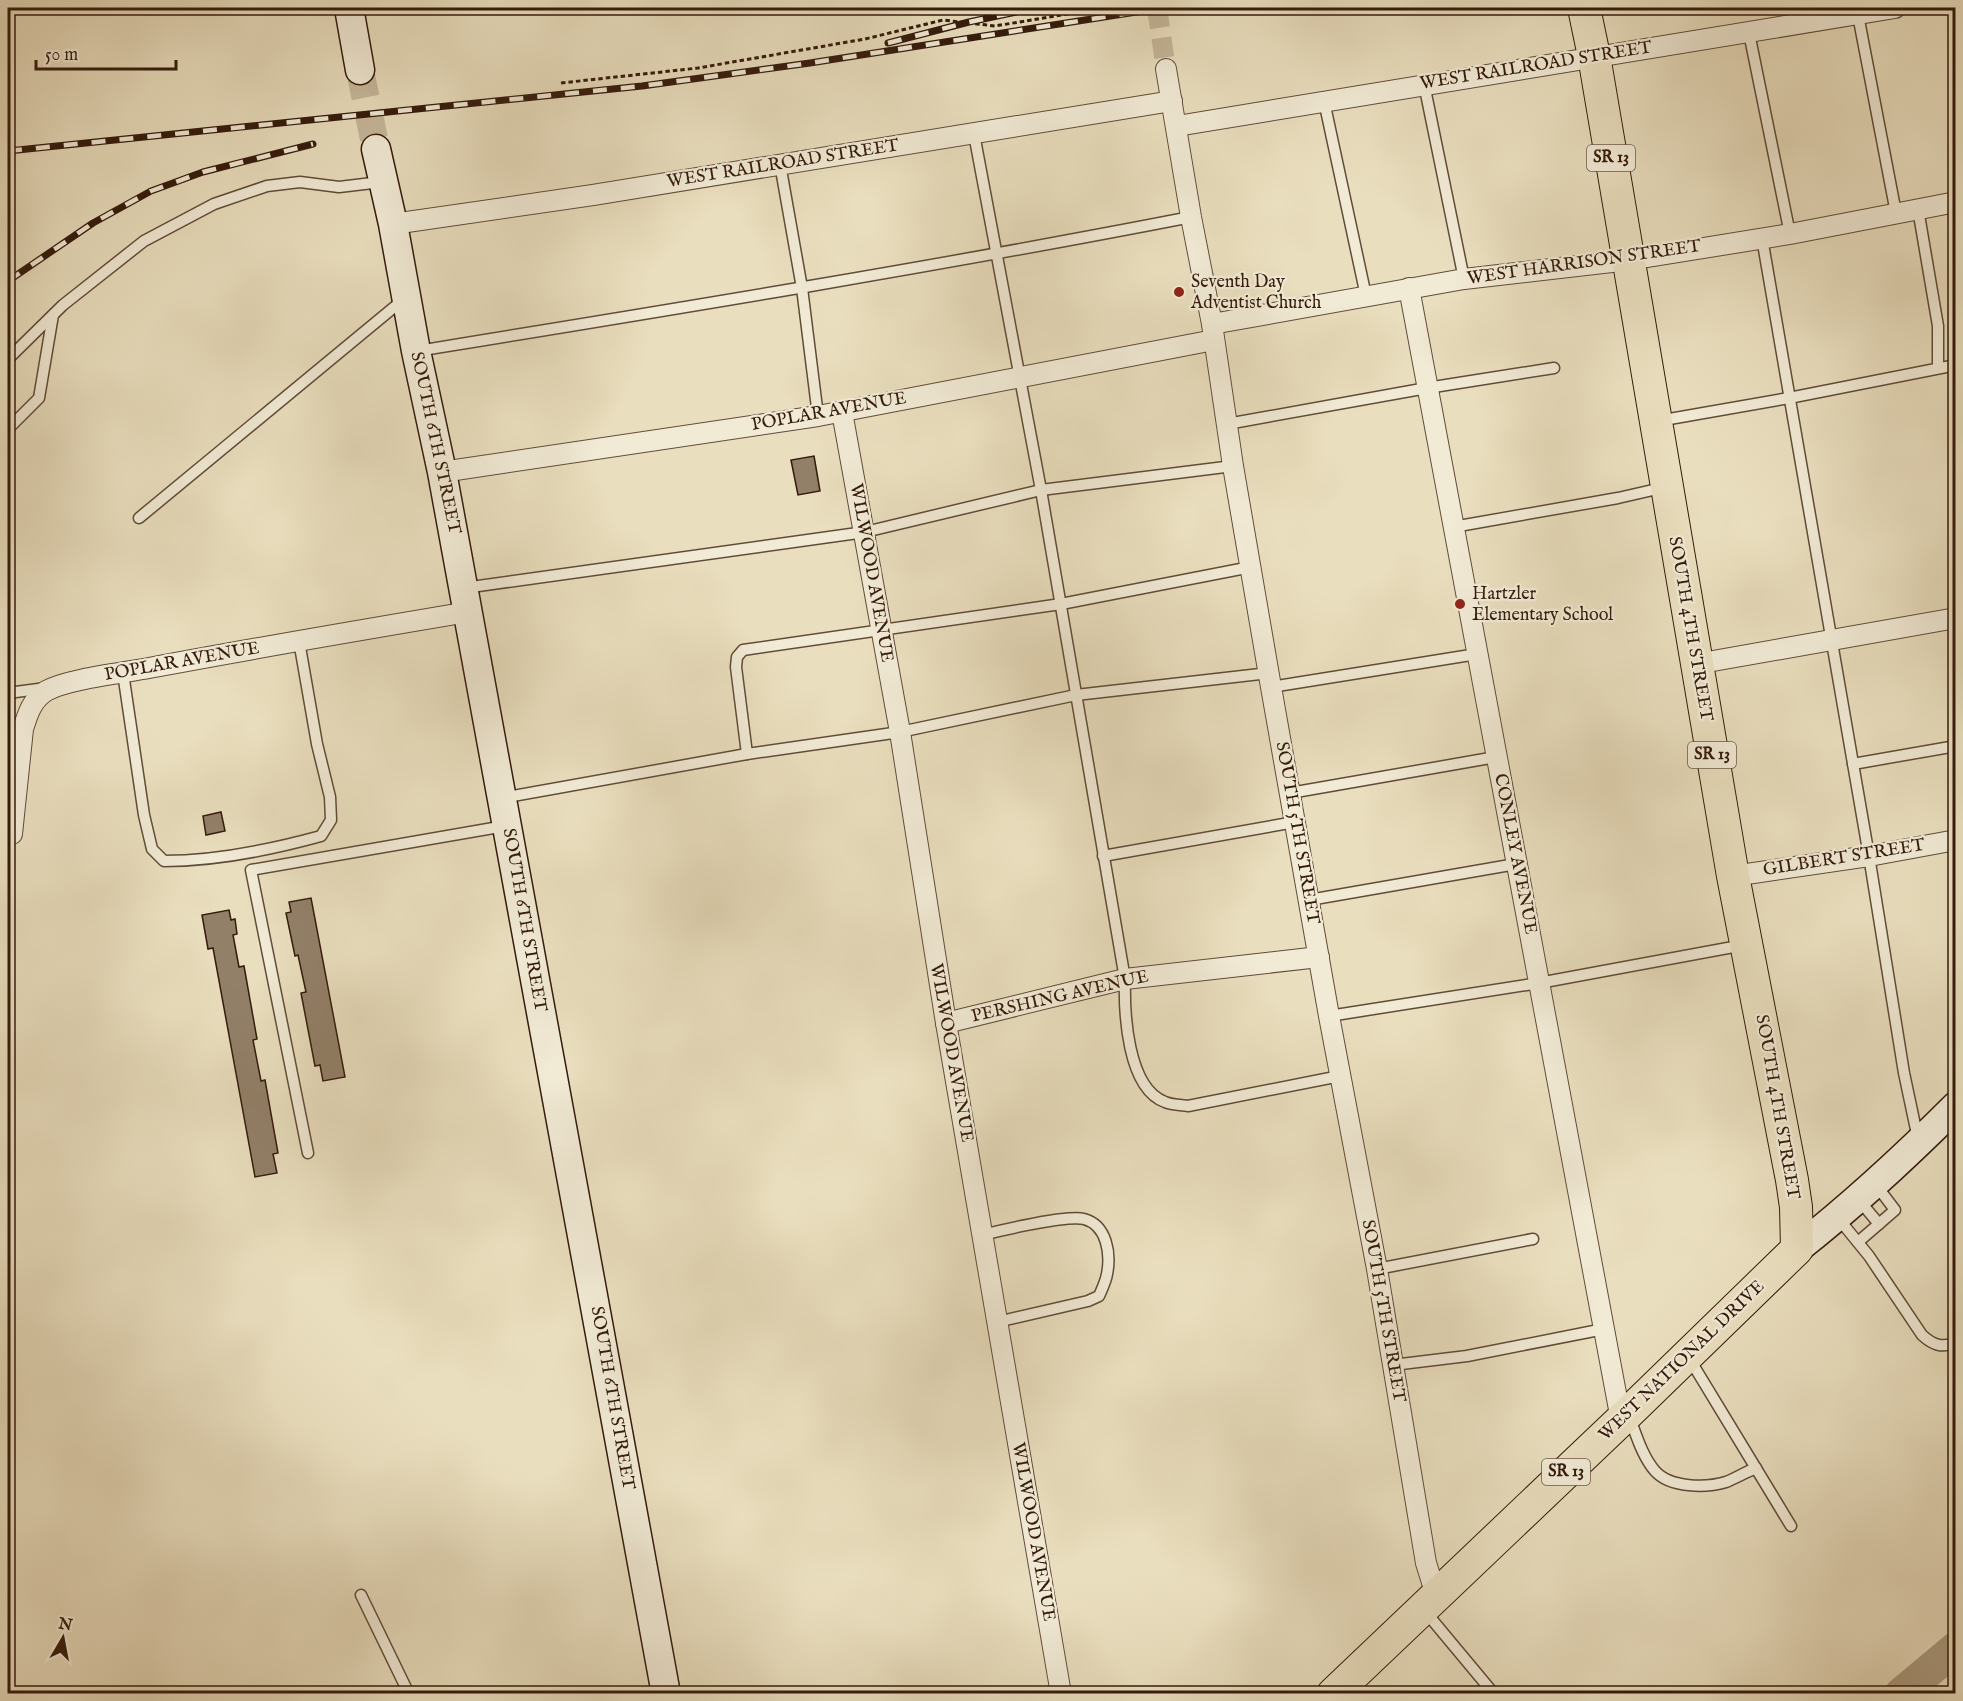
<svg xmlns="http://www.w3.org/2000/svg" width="1963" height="1701" viewBox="0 0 1963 1701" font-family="'IM FELL English',serif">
<rect width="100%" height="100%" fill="#e9debe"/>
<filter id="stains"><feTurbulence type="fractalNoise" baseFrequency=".00333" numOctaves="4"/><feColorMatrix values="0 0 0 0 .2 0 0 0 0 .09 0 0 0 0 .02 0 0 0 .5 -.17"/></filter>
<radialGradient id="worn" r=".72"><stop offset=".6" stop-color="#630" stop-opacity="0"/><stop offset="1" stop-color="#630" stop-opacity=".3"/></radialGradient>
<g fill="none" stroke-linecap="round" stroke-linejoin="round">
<polyline stroke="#ab9c81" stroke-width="33" points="1901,1694 1956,1648"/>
</g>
<g fill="#928069" stroke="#341b0c" stroke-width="1.5">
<polygon points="814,456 820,491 798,495 791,460"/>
<polygon points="221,812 225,831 206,835 203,816"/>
<polygon points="311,898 345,1077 323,1081 320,1065 315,1066 301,993 306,992 298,955 295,956 286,913 291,912 289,902"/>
<polygon points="229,910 231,920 235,919 237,934 233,935 239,967 244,966 257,1039 253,1040 261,1081 265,1080 278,1153 273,1154 277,1173 255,1177 213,948 208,949 202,915"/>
</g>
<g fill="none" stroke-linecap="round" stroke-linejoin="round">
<polyline stroke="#c5b79a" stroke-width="20" stroke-dasharray="20 10" stroke-linecap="butt" points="1157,8 1166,69"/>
<polyline stroke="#c5b79a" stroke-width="28" stroke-dasharray="28 14" stroke-linecap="butt" points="360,70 376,149"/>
<g stroke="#614c38" stroke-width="13">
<g id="lane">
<polyline points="1858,15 1896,213"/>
<polyline points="1749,33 1790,234"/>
<polyline points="1424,84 1464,279"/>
<polyline points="1324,101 1366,296"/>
<path d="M974,134l67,356 84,489c-1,33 2,109 40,123 7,3 16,3 23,4l152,-30"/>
<polyline points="780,164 802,288 818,416"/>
<polyline points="1918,209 1938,326 1938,368"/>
<polyline points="1762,238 1869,856 1904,1073 1918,1139"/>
<path d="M417,351c258,-42 517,-84 774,-134"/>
<polyline points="8,359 63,305 144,241 214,204 267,186 300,182 339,187 381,182"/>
<polyline points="1658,421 1789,398 1956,365"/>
<polyline points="1227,424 1427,388 1554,368"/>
<polyline points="8,429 39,398 53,315"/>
<polyline points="139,518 404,299"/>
<polyline points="1453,527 1618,498 1666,487"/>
<polyline points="464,588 865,532 1041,490 1233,466"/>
<path d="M123,673l21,142 8,34 12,12c53,0 106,-11 157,-25l10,-16 -1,-23 -13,-53 -18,-103"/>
<polyline points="1271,687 1477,654"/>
<polyline points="8,693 46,688"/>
<polyline points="747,754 736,667 737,657 743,650 1061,604 1251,567"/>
<polyline points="1853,764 1956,746"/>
<polyline points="1290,793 1496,757"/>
<polyline points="502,798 747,754 900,732 1076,695 1269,673"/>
<polyline points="1103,856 1295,822"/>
<polyline points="1309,900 1516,864"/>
<polyline points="1329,1016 1539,983 1744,945"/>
<polyline points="308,1153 251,870 505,826"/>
<polyline points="1858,1199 1879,1224"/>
<path d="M1838,1218l31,38 53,79c11,10 19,13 34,8"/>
<path d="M982,1235c20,-5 85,-20 102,-16 23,6 27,35 23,55 -1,7 -5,15 -8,22l-11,5 -91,21"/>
<polyline points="1858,1242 1895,1210 1876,1185"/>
<polyline points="1377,1269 1533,1239"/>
<polyline points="1689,1358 1791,1526"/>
<polyline points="1393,1365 1467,1356 1604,1329"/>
<path d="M1629,1416c7,18 13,40 26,55 15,17 51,17 71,11 10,-4 20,-10 30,-14"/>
<polyline points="361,1595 409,1694"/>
<polyline points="1424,1610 1494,1694"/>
</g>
</g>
<g stroke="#614c38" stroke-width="22">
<g id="street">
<polyline points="1166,69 1191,217 1212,324 1233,466 1271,687 1329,1016 1377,1269 1426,1563 1436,1595"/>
<polyline points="1177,126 1895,8"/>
<polyline points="393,224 593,195 1172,101"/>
<polyline points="1409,288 1621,1420"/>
<polyline points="1212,324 1464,279 1629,260 1790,234 1956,202"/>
<polyline points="842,412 900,732 946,1023 1061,1694"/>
<polyline points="442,472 818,416 1214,340"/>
<polyline points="1696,664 1956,618"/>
<path d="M12,834l11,-105c5,-16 9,-29 23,-38 21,-12 77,-18 103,-23 106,-20 212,-38 319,-56"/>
<polyline points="1733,876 1869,856 1956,840"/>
<polyline points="946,1023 1125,979 1319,957"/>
</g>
</g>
<g stroke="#341b0c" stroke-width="31">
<g id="secondary">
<polyline points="349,8 360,70"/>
<polyline points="376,149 393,224 416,351 442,472 666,1694"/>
<path d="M1797,1249c56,-44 108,-92 159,-143"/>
</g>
</g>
<g stroke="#341b0c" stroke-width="34">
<polyline id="primary" points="1333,1694 1621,1420 1797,1249 1796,1207 1792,1180 1733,876 1594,56 1584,8"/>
</g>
<polyline stroke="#341b0c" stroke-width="3" stroke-dasharray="4.5 3" stroke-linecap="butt" points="561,83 698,68 865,39 943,20 995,26 1104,8"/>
<use href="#lane" stroke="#f1ead5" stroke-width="10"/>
<use href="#street" stroke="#f1ead5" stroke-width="20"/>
<use href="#secondary" stroke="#f1ead5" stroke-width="28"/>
<use href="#primary" stroke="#e9debe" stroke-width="32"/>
<g stroke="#341b0c" stroke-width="7">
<g id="rail">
<polyline points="888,43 969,22 1035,8"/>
<polyline points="8,151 642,86 810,63 1162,8"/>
<polyline points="8,281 93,223 151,191 203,172 313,144"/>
</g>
</g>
<use href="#rail" stroke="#f1ead5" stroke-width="4.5" stroke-dasharray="14" stroke-linecap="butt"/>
</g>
<g fill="#8f2418" stroke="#f1ead5" stroke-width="2">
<circle cx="1179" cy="292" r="6"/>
<circle cx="1460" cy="604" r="6"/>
</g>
<g text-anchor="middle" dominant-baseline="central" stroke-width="4.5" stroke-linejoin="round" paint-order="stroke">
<g fill="#f1ead5" stroke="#6d5948" stroke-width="1.5">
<rect x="1587" y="145" width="48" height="26" rx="4.5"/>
<rect x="1688" y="742" width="48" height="26" rx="4.5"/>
<rect x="1542" y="1459" width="48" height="26" rx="4.5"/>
</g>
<g font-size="16" font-weight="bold" fill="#341b0c">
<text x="1611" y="158">SR 13</text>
<text x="1712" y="755">SR 13</text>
<text x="1566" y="1472">SR 13</text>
</g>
<g font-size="18" fill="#341b0c" stroke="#f1ead5">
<text transform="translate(1536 66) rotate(-9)">WEST RAILROAD STREET</text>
<text transform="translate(783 164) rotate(-9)">WEST RAILROAD STREET</text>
<text transform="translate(1584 263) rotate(-8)">WEST HARRISON STREET</text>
<text transform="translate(829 412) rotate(-10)">POPLAR AVENUE</text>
<text transform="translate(435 443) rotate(78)">SOUTH 6TH STREET</text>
<text transform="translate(871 573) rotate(80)">WILWOOD AVENUE</text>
<text transform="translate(1690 629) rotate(80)">SOUTH 4TH STREET</text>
<text transform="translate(182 662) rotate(-10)">POPLAR AVENUE</text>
<text transform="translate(1297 833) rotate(80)">SOUTH 5TH STREET</text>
<text transform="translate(1515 854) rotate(79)">CONLEY AVENUE</text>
<text transform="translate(1844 858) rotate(-9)">GILBERT STREET</text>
<text transform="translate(524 920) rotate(80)">SOUTH 6TH STREET</text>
<text transform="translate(1060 997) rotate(-13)">PERSHING AVENUE</text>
<text transform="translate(951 1053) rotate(80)">WILWOOD AVENUE</text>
<text transform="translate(1777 1107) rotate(80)">SOUTH 4TH STREET</text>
<text transform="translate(1383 1311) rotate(80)">SOUTH 5TH STREET</text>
<text transform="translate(1682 1361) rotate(-44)">WEST NATIONAL DRIVE</text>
<text transform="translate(612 1398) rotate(80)">SOUTH 6TH STREET</text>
<text transform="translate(1033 1532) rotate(80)">WILWOOD AVENUE</text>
</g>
<g font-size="18" fill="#341b0c" stroke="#f1ead5" text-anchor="start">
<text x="1191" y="282">Seventh Day<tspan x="1191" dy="21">Adventist Church</tspan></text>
<text x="1472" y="594">Hartzler<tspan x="1472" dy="21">Elementary School</tspan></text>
</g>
</g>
<rect width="1963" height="1701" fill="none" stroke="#e9debe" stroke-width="30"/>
<rect x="9" y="9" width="1945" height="1683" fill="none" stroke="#341b0c" stroke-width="3"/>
<rect x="15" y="15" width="1933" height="1671" fill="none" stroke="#341b0c" stroke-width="1.5"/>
<g transform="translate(63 1638) rotate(10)" stroke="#f1ead5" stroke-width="4.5" paint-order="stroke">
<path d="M0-4.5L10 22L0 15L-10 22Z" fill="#341b0c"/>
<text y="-9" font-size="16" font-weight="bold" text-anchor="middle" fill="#341b0c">N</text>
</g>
<path d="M36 60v9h140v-9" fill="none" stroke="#341b0c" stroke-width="3"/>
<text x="45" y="60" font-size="18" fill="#341b0c" stroke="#f1ead5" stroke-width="4.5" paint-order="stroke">50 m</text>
<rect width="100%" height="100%" filter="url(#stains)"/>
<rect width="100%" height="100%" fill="url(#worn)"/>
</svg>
